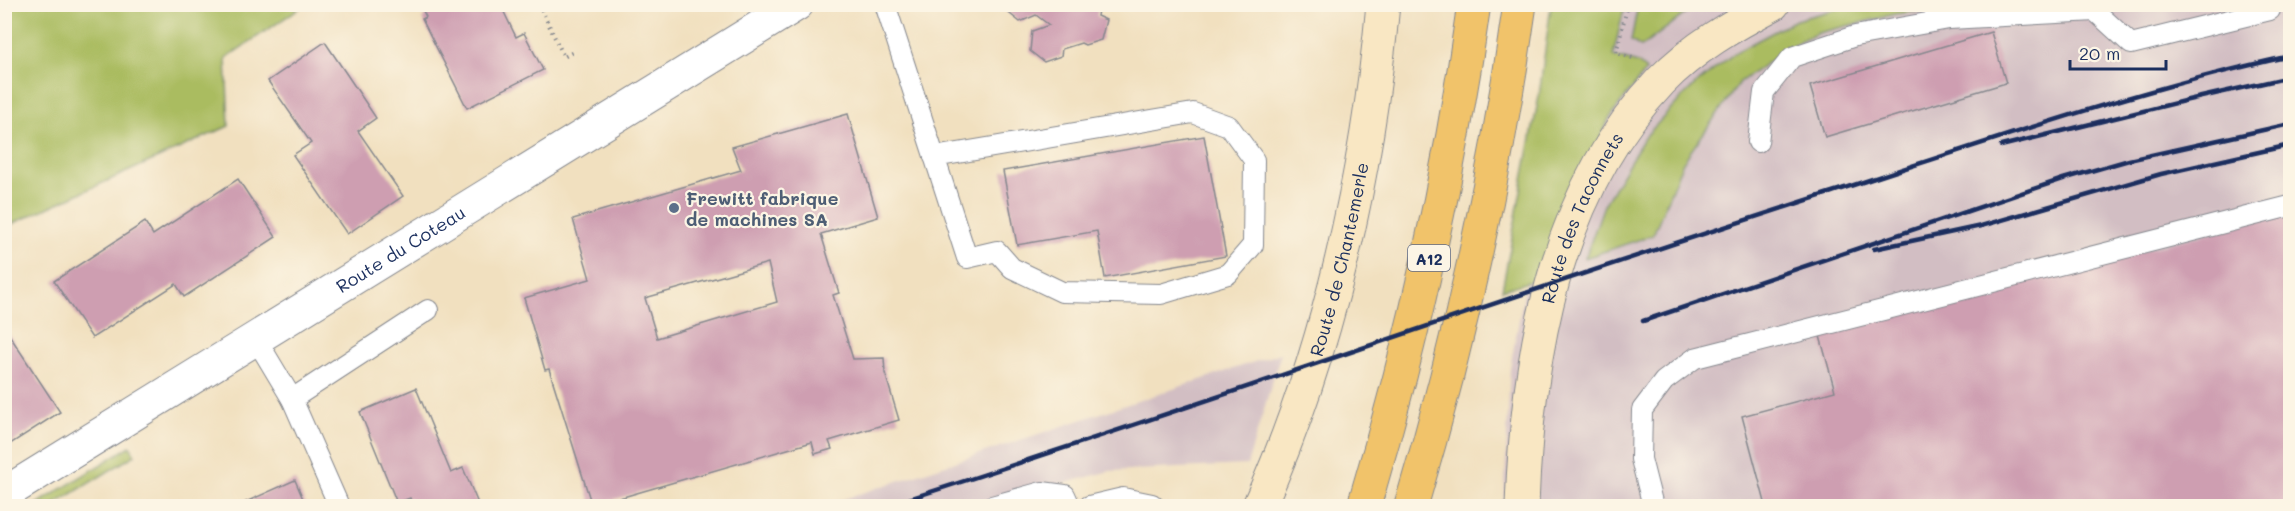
<svg xmlns="http://www.w3.org/2000/svg" width="2295" height="511" viewBox="0 0 2295 511" font-family="Mali,sans-serif">
<rect width="100%" height="100%" fill="#fcf5e5"/>
<filter id="ink" filterUnits="userSpaceOnUse"><feTurbulence type="fractalNoise" baseFrequency=".0167" numOctaves="2"/><feDisplacementMap in="SourceGraphic" scale="12" xChannelSelector="R" yChannelSelector="G"/><feConvolveMatrix kernelMatrix="1 2 1 2 8 2 1 2 1" color-interpolation-filters="sRGB"/></filter>
<filter id="wash" filterUnits="userSpaceOnUse"><feTurbulence type="fractalNoise" baseFrequency=".008" numOctaves="4" result="noise"/><feDisplacementMap in="SourceGraphic" scale="24" xChannelSelector="R" yChannelSelector="G"/><feGaussianBlur stdDeviation="1.35" result="paint"/><feColorMatrix in="noise" values="0 0 0 0 0 0 0 0 0 0 0 0 0 0 0 0 0 1.4 0 .05"/><feComposite in="paint" operator="in"/></filter>
<g filter="url(#wash)">
<rect width="100%" height="100%" fill="#f1e0bf"/>
<g fill="#d2bec3">
<polygon points="1578,5 2290,5 2290,506 1504,506 1510,368"/>
<polygon points="1281,353 1247,465 1110,471 980,506 823,506"/>
</g>
<g fill="#aabc60" stroke="#62765f" stroke-width="1.5">
<polygon points="4,5 5,4 304,5 226,58 229,126 5,227"/>
<polygon points="1551,5 1625,5 1613,56 1638,63 1646,70 1609,119 1538,279 1502,290 1539,96"/>
<polygon points="1638,5 1638,4 1697,5 1641,47 1631,41"/>
<polygon points="1851,5 2059,5 1959,7 1896,14 1818,33 1793,45 1740,82 1683,162 1653,235 1585,258 1604,205 1644,138 1688,91 1736,52 1796,20"/>
<polygon points="130,446 135,455 52,506 34,506"/>
</g>
<g id="blocks">
<g fill="#ce9eb1" fill-rule="evenodd">
<polygon points="425,4 490,4 493,10 501,6 516,37 524,33 543,70 467,108 422,19 426,17 421,7"/>
<polygon points="1006,4 1099,4 1097,16 1106,20 1101,40 1085,45 1081,43 1062,49 1061,56 1044,62 1030,51 1032,31 1049,25 1036,15 1020,22 1005,10"/>
<polygon points="1991,32 2006,83 1825,137 1810,86"/>
<polygon points="325,42 376,118 358,131 403,196 347,234 293,155 311,143 268,81"/>
<path d="M848,114l30,103 -57,17 18,59 -6,2 20,64 31,-1 1,15 14,47 -70,21 3,8 -17,5 -3,-12 -220,64 -43,-137 -4,1 -21,-72 66,-19 -17,-60 168,-49 -9,-23zM768,263l9,39 -120,36 -12,-40z"/>
<polygon points="1204,136 1226,256 1105,278 1097,231 1017,245 1003,171"/>
<polygon points="238,179 276,237 184,297 176,284 92,338 54,281 145,222 153,235"/>
<polygon points="2290,212 2290,506 1766,506 1742,416 1835,391 1820,336"/>
<polygon points="4,327 60,412 4,448"/>
<polygon points="416,388 451,473 463,468 479,506 413,506 410,498 397,503 360,412"/>
<polygon points="295,480 306,506 237,506"/>
</g>
</g>
</g>
<g filter="url(#ink)">
<use href="#blocks" fill-opacity="0" stroke="#86888e" stroke-width="1.5"/>
<g fill="none" stroke-linecap="round" stroke-linejoin="round">
<g stroke="#86888e" stroke-width="22">
<g id="lane">
<polyline points="885,4 967,258 997,251 1012,268 1062,292 1161,294 1228,274 1253,245 1254,160 1229,126 1193,113 934,157"/>
<polyline points="1758,142 1764,92 1792,57 1855,36 1949,19 2095,11 2131,44 2270,10 2270,4"/>
<polyline points="256,339 292,399 339,506"/>
<polyline points="292,399 428,310"/>
<polyline points="992,506 1042,492 1065,495 1070,506"/>
<polyline points="1089,506 1123,498 1152,504 1154,506"/>
<polyline points="1653,506 1641,459 1642,410 1664,381 1695,358 2290,206"/>
</g>
</g>
<g stroke="#86888e" stroke-width="35">
<g id="street">
<path id="s1" d="M4,494l793,-490"/>
</g>
</g>
<g stroke="#86888e" stroke-width="35">
<g id="secondary">
<path id="s2" d="M1259,506c69,-153 109,-334 124,-502"/>
<path id="s3" d="M1522,506c5,-149 32,-313 139,-425 32,-33 72,-56 112,-77"/>
</g>
</g>
<g stroke="#86888e" stroke-width="35">
<g id="highway">
<path d="M1364,506c49,-164 86,-331 110,-502"/>
<path d="M1411,506c49,-164 85,-331 109,-502"/>
</g>
</g>
<g stroke="#86888e" stroke-width="4" stroke-dasharray="1.5 4.5" stroke-linecap="butt">
<polyline points="539,4 564,57 573,52"/>
<polyline points="1628,4 1616,53 1636,59"/>
</g>
<use href="#lane" stroke="#fff" stroke-width="20"/>
<use href="#street" stroke="#fff" stroke-width="33"/>
<use href="#secondary" stroke="#f9e7c3" stroke-width="33"/>
<use href="#highway" stroke="#f1c36a" stroke-width="33"/>
<g stroke="#1b2f5e" stroke-width="4.5">
<polyline points="2001,146 2188,100 2290,77"/>
<polyline points="1874,249 1981,226 2161,174 2290,145"/>
<polyline points="1643,321 2063,179 2129,160 2290,124"/>
<path d="M887,506c315,-101 627,-212 942,-313 152,-49 305,-103 461,-137"/>
</g>
</g>
</g>
<circle fill="#5c6f8a" stroke="#fcf5e5" stroke-width="2" cx="674" cy="208" r="6"/>
<g text-anchor="middle" dominant-baseline="central" stroke-width="4.5" stroke-linejoin="round" paint-order="stroke">
<rect fill="#fcf5e5" stroke="#5e6a86" stroke-width="1.5" x="1408" y="245" width="42" height="26" rx="4.5"/>
<g font-size="16" font-weight="bold" fill="#1b2f5e">
<text x="1429" y="258">A12</text>
</g>
<g font-size="18" font-weight="bold" fill="#4e5e75" stroke="#fcf5e5" text-anchor="start">
<text x="686" y="198">Frewitt fabrique<tspan x="686" dy="21">de machines SA</tspan></text>
</g>
<g font-size="18" fill="#1b2f5e" stroke="#fcf5e5">
<text stroke="none"><textPath href="#s3" startOffset="297">Route des Taconnets</textPath></text>
<text stroke="none"><textPath href="#s1" startOffset="466">Route du Coteau</textPath></text>
<text stroke="none"><textPath href="#s2" startOffset="260">Route de Chantemerle</textPath></text>
</g>
</g>
<rect width="2295" height="511" fill="none" stroke="#fcf5e5" stroke-width="24"/>
<path d="M2070 60v9h96v-9" fill="none" stroke="#1b2f5e" stroke-width="3"/>
<text x="2079" y="60" font-size="18" fill="#1b2f5e" stroke="#fcf5e5" stroke-width="4.5" paint-order="stroke">20 m</text>
</svg>
